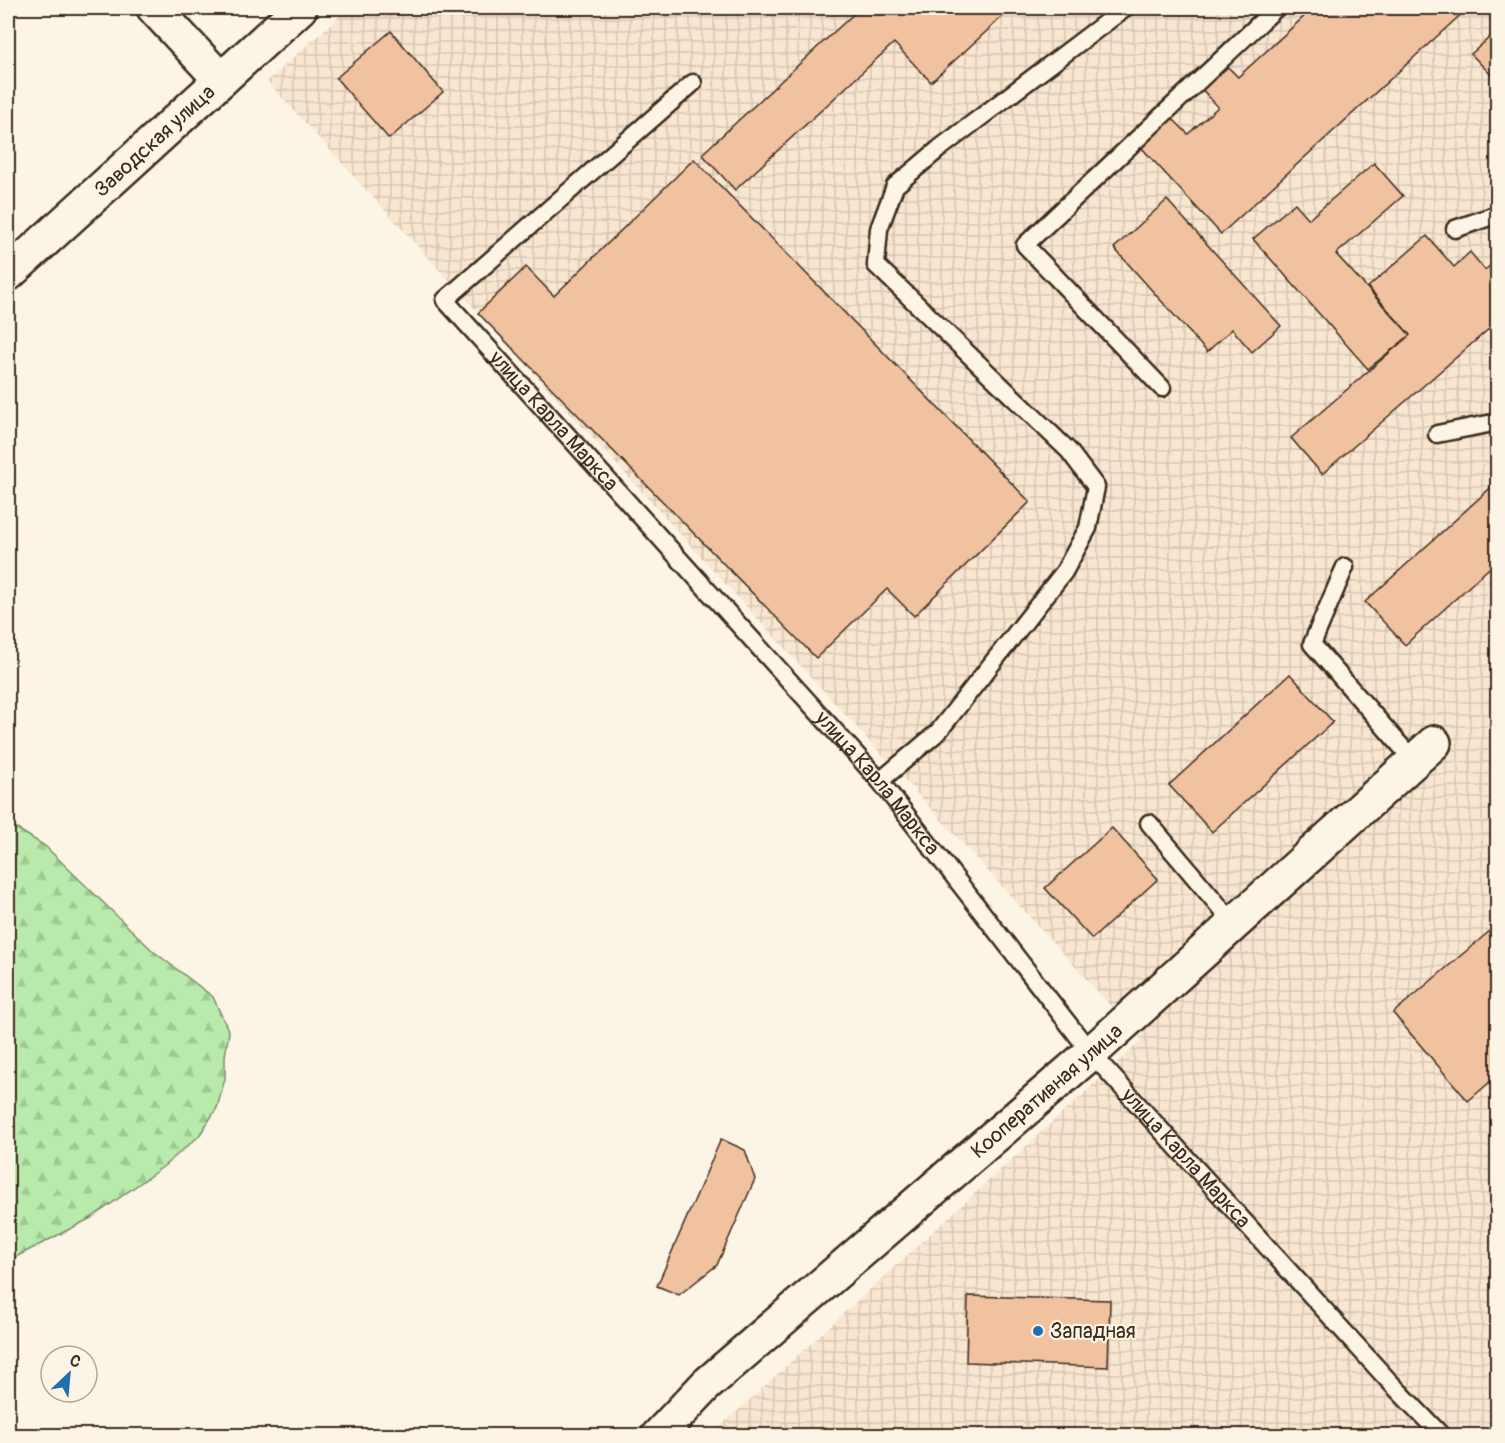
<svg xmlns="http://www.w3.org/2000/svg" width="1505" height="1443" viewBox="0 0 1505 1443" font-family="Pangolin,sans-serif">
<defs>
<pattern id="industrial-grid" width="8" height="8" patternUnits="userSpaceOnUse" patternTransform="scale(1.5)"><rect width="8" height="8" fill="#f8e6d0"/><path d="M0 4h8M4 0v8" fill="none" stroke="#d6c5b2"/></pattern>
<pattern id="forest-firs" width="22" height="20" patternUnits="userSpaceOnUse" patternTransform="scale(1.5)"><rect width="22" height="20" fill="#b8eaab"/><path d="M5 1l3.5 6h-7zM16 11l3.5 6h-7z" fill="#9fc993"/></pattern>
</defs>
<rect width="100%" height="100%" fill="#fcf5e5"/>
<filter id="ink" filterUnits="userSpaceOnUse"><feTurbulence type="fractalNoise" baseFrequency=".0167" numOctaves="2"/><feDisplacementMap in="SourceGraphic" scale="12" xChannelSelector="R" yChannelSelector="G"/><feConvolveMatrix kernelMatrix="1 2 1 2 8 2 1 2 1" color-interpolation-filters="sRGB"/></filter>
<g filter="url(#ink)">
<polygon fill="url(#industrial-grid)" points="349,8 1497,8 1497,1435 711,1435 1142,1040 267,81"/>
<polygon fill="url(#forest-firs)" stroke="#7a8a64" stroke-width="1.5" points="8,823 45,846 153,951 213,997 229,1032 225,1056 225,1079 217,1108 199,1136 164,1166 91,1218 8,1261"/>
<g fill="#f0c29f" stroke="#3b2a1e" stroke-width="1.5">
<polygon points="860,8 1012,8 931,82 894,43 735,190 702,154"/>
<polygon points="1304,8 1468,8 1221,234 1140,146 1171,117 1188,134 1218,107 1200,87 1225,64 1238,77 1309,12"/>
<polygon points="1498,30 1498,82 1471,54"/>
<polygon points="391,31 443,92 389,139 336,78"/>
<polygon points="694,159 1030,502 914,616 887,589 816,658 478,313 526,267 554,296"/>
<polygon points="1374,163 1403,196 1336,254 1410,335 1368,369 1253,239 1295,203 1309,219"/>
<polygon points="1167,200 1281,326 1252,352 1232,329 1207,352 1114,248"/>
<polygon points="1427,236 1454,267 1470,252 1485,270 1498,259 1498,336 1490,328 1322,474 1291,438 1410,335 1368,287"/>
<polygon points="1498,481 1498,560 1405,645 1365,602"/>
<polygon points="1290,674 1333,722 1212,832 1169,785"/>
<polygon points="1112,828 1158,879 1092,939 1045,888"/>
<polygon points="1498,924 1498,1075 1468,1101 1393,1013"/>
<polygon points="721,1139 745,1150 755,1179 717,1265 679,1295 657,1286"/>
<polygon points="968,1296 1110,1300 1108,1367 966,1362"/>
</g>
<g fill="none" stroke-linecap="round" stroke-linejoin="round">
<g stroke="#3b2a1e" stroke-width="21">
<g id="lane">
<path id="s1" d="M693,83l-248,217 435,481 211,272 297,327 54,56"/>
<polyline points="1455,229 1498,214"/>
<polyline points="1162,388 1025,245 1276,8"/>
<polyline points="1437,434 1498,422"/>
<polyline points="1345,567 1312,644 1414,761"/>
<polyline points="880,781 938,732 1064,572 1088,528 1096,487 1069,451 876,265 879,229 895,186 940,148 1125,8"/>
<polyline points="1149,823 1234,924"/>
</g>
</g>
<g stroke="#3b2a1e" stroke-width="38">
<g id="street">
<polyline points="154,8 221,80"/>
<path id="s2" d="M8,274l292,-266"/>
<path id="s3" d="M658,1436l48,-51 385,-332 343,-310"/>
</g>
</g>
<use href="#lane" stroke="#fcf5e5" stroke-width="16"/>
<use href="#street" stroke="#fcf5e5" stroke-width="33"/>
</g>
</g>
<circle fill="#1f6fb2" stroke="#fcf5e5" stroke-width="2" cx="1038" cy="1331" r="6"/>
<g text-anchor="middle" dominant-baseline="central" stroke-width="4.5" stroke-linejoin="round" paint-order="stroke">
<g font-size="21" fill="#3b2a1e" stroke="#fcf5e5">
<text stroke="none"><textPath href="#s2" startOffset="198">Заводская улица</textPath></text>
<text stroke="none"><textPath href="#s1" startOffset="492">улица Карла Маркса</textPath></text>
<text stroke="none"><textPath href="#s1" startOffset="978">улица Карла Маркса</textPath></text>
<text stroke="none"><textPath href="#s3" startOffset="520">Кооперативная улица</textPath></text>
<text stroke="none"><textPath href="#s1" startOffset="1464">улица Карла Маркса</textPath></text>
</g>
<g font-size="21" fill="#3b2a1e" stroke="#fcf5e5" text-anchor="start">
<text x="1050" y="1331">Западная</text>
</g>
</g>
<rect width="1505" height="1443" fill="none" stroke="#fcf5e5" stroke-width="30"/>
<rect x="15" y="15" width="1475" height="1413" fill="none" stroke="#3b2a1e" stroke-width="2" filter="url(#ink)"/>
<g transform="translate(69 1374) rotate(26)"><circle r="28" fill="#fcf5e5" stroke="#afa495" stroke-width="1.5"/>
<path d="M0-4.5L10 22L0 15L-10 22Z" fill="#1f6fb2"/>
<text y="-9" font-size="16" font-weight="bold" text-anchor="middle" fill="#3b2a1e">С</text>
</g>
</svg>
